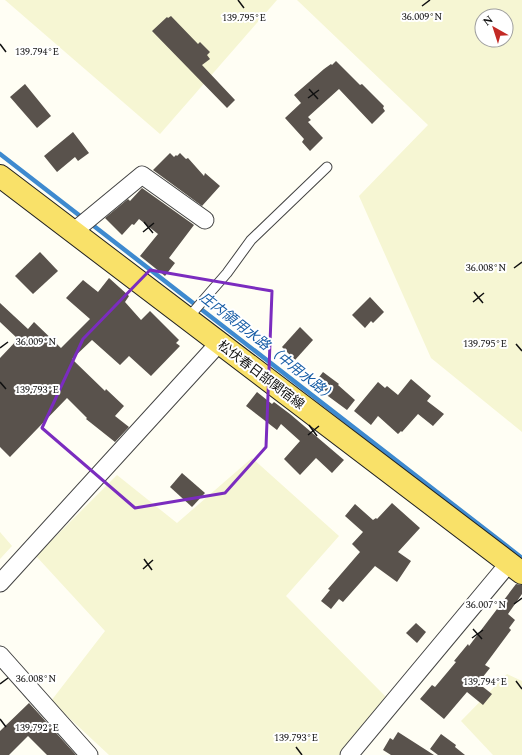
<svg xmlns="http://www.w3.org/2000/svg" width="522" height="755" viewBox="0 0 522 755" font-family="Spectral,'Noto Sans JP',serif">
<rect width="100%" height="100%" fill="#fffef4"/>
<g fill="#f6f6d3" fill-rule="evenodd">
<polygon points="5,0 277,0 160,134"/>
<path d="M297,0h225v432l-91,-74 -72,-162 69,-71zM482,16h24v24h-24z"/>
<polygon points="252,458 339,536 286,596 388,699 339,755 109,755 51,701 105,631 36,556 117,475 177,523"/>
<polygon points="0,532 12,546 0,559"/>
<polygon points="507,674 522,681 522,755 493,755 461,721"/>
</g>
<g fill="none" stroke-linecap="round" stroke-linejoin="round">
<g stroke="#3e8acf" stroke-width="4.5">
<polyline points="0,154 84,219"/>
<polyline points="90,223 522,558"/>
</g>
</g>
<g fill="#59524c">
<polygon points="171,16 198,44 200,42 210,52 207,55 210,59 202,65 235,100 227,108 152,31 167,17 168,18"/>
<polygon points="336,61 360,85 362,84 384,106 383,108 385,111 372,124 339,89 308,117 311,120 308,122 323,138 310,151 302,142 304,139 285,118 301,103 294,95 324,69 331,64 332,65"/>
<polygon points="25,84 51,116 37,128 10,97"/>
<polygon points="73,132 89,153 78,161 75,157 57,172 44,156"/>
<polygon points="170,153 174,157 176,155 177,156 180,153 186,159 188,158 204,176 205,173 220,186 202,206 153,170"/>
<polygon points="142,188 194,225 169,258 175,263 165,276 140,256 158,234 139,219 134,225 132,224 122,235 105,218 128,199 130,201"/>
<polygon points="40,252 58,271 33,294 15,276"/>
<polygon points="109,278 129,296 125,302 141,320 150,311 179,340 176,343 180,346 151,376 129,356 120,365 92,340 72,359 105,391 106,389 124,406 115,416 129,427 115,442 86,419 87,418 67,398 10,457 0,447 0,358 18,339 0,322 0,303 28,329 34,322 61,348 90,319 66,298 83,280 98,292"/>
<polygon points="370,297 384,312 373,323 371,321 365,328 352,315"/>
<polygon points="300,327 313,340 295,360 282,347"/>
<polygon points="323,372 339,384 338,385 355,400 347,410 313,385"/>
<polygon points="411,379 431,396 427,401 444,414 433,426 418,414 402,432 401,431 398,434 378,416 371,425 354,411 378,382 385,388 387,386 398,395"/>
<polygon points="257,392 272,404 274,402 290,414 344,460 332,473 316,458 300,475 284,459 300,441 281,424 277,430 246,406"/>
<polygon points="182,473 205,493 192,507 170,487"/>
<polygon points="392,503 420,528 398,552 411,561 397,582 375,566 343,602 339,599 331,609 321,601 330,590 328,589 360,552 352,544 363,532 345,516 355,504 373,520 376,518 377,519"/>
<polygon points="516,584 522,585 522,594 508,614 515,620 509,628 511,630 485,665 490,668 478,683 492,694 483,705 467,692 444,719 420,699 432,685 435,687 456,662 454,661 468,644 469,646"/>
<polygon points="416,623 426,632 417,643 406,633"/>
<polygon points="29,703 40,715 76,755 47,755 28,736 9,755 0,755 0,731"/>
<polygon points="398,732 434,755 391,755 383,750 390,738 393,740"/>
<polygon points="441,734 456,745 455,747 465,755 438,755 430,749"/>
</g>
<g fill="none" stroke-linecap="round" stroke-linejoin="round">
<g stroke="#434343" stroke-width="11">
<polyline id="service" points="187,319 227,273 251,240 327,167"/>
</g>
<g stroke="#434343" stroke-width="19">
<g id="minor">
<polyline points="73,232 142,175 205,220"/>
<polyline points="0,583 219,343"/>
<polyline points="0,655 89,755"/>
<polyline points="349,755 509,563"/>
</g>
</g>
<g stroke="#212121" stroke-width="24">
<polyline id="primary" points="0,176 522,573"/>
</g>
<use href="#service" stroke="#fff" stroke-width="9"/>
<use href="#minor" stroke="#fff" stroke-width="17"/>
<use href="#primary" stroke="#f9e169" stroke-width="22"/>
</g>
<path fill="none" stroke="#7b2cbf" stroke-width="3" stroke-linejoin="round" d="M150,270l122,21 -6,156 -41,46 -90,15 -93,-80 41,-89z"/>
<path fill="none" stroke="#101010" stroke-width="1.5" d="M238,0l6,8M422,6l8,-6M0,44l6,8M309,89l9,10M308,98l11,-8M144,222l9,11M143,232l11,-9M514,268l8,-6M474,292l9,11M473,302l11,-9M516,344l6,7M0,348l8,-6M0,382l6,7M309,425l8,11M308,435l11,-9M144,559l8,11M143,569l10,-9M514,604l8,-6M473,629l9,10M472,638l11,-8M516,681l6,8M0,684l8,-6M0,719l6,8M296,747l6,8"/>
<g text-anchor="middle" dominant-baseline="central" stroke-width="4" stroke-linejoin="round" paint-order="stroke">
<g font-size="13" fill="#101010" stroke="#fff">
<text transform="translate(261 375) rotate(37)">松伏春日部関宿線</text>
</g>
<g font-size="14" font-style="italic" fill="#165ca5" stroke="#fff">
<text transform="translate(268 347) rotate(38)">庄内領用水路（中用水路）</text>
</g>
</g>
<g font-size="10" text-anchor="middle" fill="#101010" stroke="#fff" stroke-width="4" stroke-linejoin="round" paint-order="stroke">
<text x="422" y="20">36.009°N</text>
<text x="244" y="21">139.795°E</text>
<text x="37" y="55">139.794°E</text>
<text x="486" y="271">36.008°N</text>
<text x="36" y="345">36.009°N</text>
<text x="485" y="347">139.795°E</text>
<text x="37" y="393">139.793°E</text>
<text x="486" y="608">36.007°N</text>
<text x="36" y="682">36.008°N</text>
<text x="485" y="685">139.794°E</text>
<text x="37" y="731">139.792°E</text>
<text x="296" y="741">139.793°E</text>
</g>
<g transform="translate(494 28) rotate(321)"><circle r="19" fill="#ffffff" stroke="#9f9f9f"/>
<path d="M0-3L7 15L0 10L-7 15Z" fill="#c32a25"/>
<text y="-6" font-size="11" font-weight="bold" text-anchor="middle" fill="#101010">N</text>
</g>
</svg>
